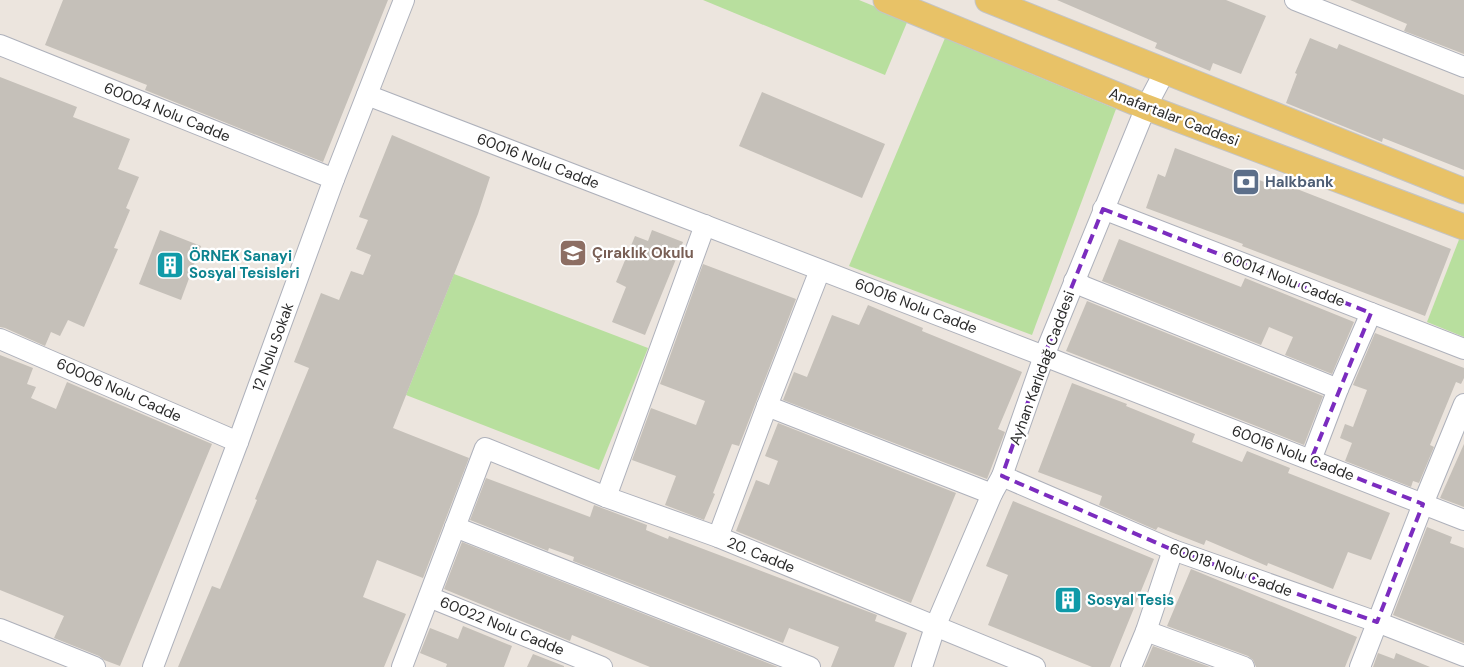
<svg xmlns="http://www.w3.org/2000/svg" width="1464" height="667" viewBox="0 0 1464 667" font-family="'DM Sans',sans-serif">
<rect width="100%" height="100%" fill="#ece5de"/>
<g fill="#b8df9e">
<polygon points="703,0 859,0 908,20 885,75"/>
<polygon points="945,38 1116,109 1032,335 849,266"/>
<polygon points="1460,237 1464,239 1464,337 1427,322"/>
<polygon points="454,274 648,348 599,470 406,395"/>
</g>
<g fill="#c5c0b9">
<polygon points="63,0 388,0 323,162 145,90 147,85 45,45"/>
<polygon points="1057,0 1226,0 1266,16 1241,74 1213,63 1210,71 1155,48 1157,43"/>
<polygon points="1350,0 1464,0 1464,54 1404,31 1407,24"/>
<polygon points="1310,38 1337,49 1339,44 1464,95 1464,170 1383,138 1382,142 1286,103 1297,74 1295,73"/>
<polygon points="0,77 77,107 73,117 130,139 118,169 139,177 126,208 130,210 114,248 118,249 84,327 68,320 60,336 51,332 45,346 5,328 0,327"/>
<polygon points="762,92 885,144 862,198 739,146"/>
<polygon points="392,135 490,177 478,214 393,428 469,458 423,578 377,560 363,597 406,614 384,667 178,667 212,586 220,589 257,500 255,499 309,368 294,362 321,293 339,300 351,271 363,275 371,255 356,249 368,220 359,217"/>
<polygon points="1175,148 1267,183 1269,178 1451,249 1425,316 1242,246 1243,244 1146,208 1158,174 1165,177"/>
<polygon points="160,230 201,246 181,300 139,284"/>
<polygon points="652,230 683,242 645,335 612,322 626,287 616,282 635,236 648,241"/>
<polygon points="1119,239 1241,287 1245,278 1354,322 1332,374 1285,355 1293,337 1269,327 1261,345 1102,281"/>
<polygon points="703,264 796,299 739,446 732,444 713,493 715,494 704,520 665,505 676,476 632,460 651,408 696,425 705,401 660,384"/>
<polygon points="1087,301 1323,396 1304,445 1066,351"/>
<polygon points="868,305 923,328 922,331 1022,372 998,429 1005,432 987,479 783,400 794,372 807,377 832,315 859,325"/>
<polygon points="1375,333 1464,368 1464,378 1461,384 1456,382 1430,445 1434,447 1419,483 1413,481 1411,487 1345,461 1352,443 1340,438 1345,424 1353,427 1367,390 1353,385"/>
<polygon points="0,355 33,368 27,384 36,387 31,398 56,409 67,382 212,444 120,666 104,660 99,656 54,638 64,616 0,590"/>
<polygon points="1072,383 1127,404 1126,406 1195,434 1192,442 1242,462 1247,451 1290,468 1288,473 1390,513 1371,560 1348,552 1333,589 1268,563 1267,566 1206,540 1204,545 1158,527 1156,530 1099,505 1102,496 1038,472"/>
<polygon points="778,423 956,493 911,603 736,531 756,480 769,485 778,461 765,456"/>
<polygon points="1464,444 1464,507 1440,498"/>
<polygon points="486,478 590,517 594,505 647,525 646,530 668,539 669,536 877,615 875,621 907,633 894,667 831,667 839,647 789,628 783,643 573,561 574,557 549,548 548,551 470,520"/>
<polygon points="1013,501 1154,559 1110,667 1092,667 988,625 1008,575 986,566"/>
<polygon points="1427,527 1452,537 1450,543 1464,548 1464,643 1393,615"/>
<polygon points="462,542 778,667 650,667 572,635 570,641 444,589"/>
<polygon points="1191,569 1357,637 1345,667 1256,667 1253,660 1248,656 1167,626"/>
<polygon points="463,626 512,646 504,667 446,667 447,664 420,653 430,628 458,639"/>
<polygon points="1153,646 1210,667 1144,667"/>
<polygon points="1378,653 1394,659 1396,653 1430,667 1373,667"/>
<polygon points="533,654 564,666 564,667 527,667"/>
</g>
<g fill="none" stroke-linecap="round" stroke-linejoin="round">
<g stroke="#aeb1bb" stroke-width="22">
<g id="minor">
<polyline points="1295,0 1464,67"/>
<polyline points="0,45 334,179"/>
<polyline points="367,95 1044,356 1464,520"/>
<polyline points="1103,209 1464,349"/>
<polyline points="1074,281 1085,287 1338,389"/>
<polyline points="0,339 238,442"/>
<polyline points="767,406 992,494"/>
<polyline points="1311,460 1338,389 1371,313"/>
<polyline points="1002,476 1173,550 1377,622 1464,656"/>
<polyline points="606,497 705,225"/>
<polyline points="455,527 810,667"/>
<polyline points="718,537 767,406 820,270"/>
<polyline points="429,597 602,667"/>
<polyline points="0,629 95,667"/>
<polyline points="1146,631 1244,667"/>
<polyline points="153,667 238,442 334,179 404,0"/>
<polyline points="402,667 485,448 606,497 718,537 1035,667"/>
<polyline points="922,667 935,627 992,494 1002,476 1044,356 1146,107 1165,71"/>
<polyline points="1131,667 1146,631 1173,550"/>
<polyline points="1360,667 1423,504 1464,404"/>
</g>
</g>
<g stroke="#c4c4c4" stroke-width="27">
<g id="major">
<polyline points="886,0 1146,107 1464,227"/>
<polyline points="988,0 1464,191"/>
</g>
</g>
<use href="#minor" stroke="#fff" stroke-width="20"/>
<use href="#major" stroke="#e8c267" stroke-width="25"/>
</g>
<path fill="none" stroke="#7b2cbf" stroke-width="4" stroke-dasharray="10 6" stroke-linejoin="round" d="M1103,209l268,104 -60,147 112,44 -46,118 -204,-72 -171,-74 42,-120z"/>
<defs>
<g id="bank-square" transform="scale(1.4375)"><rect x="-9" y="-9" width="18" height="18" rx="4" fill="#5c6f8a" stroke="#fff"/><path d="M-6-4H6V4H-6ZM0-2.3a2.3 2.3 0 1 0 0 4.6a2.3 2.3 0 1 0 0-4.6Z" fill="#fff"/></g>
<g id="school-square" transform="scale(1.4375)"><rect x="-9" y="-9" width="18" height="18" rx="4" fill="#8d6e63" stroke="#fff"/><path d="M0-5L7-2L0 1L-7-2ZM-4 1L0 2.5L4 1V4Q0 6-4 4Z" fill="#fff"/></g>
<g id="building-square" transform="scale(1.4375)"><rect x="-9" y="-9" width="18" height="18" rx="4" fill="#0f9aa8" stroke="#fff"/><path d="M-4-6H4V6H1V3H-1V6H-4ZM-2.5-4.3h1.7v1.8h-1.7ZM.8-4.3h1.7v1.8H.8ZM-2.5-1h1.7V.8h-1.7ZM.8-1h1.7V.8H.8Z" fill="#fff"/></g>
</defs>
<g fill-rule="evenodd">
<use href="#bank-square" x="1246" y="182"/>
<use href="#school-square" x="573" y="253"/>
<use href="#building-square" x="170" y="265"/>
<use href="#building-square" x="1068" y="600"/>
</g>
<g text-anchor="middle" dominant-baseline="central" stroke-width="4.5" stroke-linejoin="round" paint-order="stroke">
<g font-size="15" fill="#2b2b2b" stroke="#fff">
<text transform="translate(167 112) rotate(22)">60004 Nolu Cadde</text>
<text transform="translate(1174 117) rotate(21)">Anafartalar Caddesi</text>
<text transform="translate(538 161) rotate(21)">60016 Nolu Cadde</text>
<text transform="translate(1284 279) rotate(21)">60014 Nolu Cadde</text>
<text transform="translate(916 306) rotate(21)">60016 Nolu Cadde</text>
<text transform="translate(273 347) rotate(-70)">12 Nolu Sokak</text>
<text transform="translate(1042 368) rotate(-70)">Ayhan Karlıdağ Caddesi</text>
<text transform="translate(119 390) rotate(24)">60006 Nolu Cadde</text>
<text transform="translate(1293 453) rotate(21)">60016 Nolu Cadde</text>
<text transform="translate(761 555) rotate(22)">20. Cadde</text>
<text transform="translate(1231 570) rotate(20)">60018 Nolu Cadde</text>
<text transform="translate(502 626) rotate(22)">60022 Nolu Cadde</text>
</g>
<g font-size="15" font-weight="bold" fill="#4e5e75" stroke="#fff" text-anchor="start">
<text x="1265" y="182">Halkbank</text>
</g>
<g font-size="15" font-weight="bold" fill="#785e54" stroke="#fff" text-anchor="start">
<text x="592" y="253">Çıraklık Okulu</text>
</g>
<g font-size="15" font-weight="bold" fill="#0d838f" stroke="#fff" text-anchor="start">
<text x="189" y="256">ÖRNEK Sanayi<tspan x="189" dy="17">Sosyal Tesisleri</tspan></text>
<text x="1087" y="600">Sosyal Tesis</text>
</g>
</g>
</svg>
